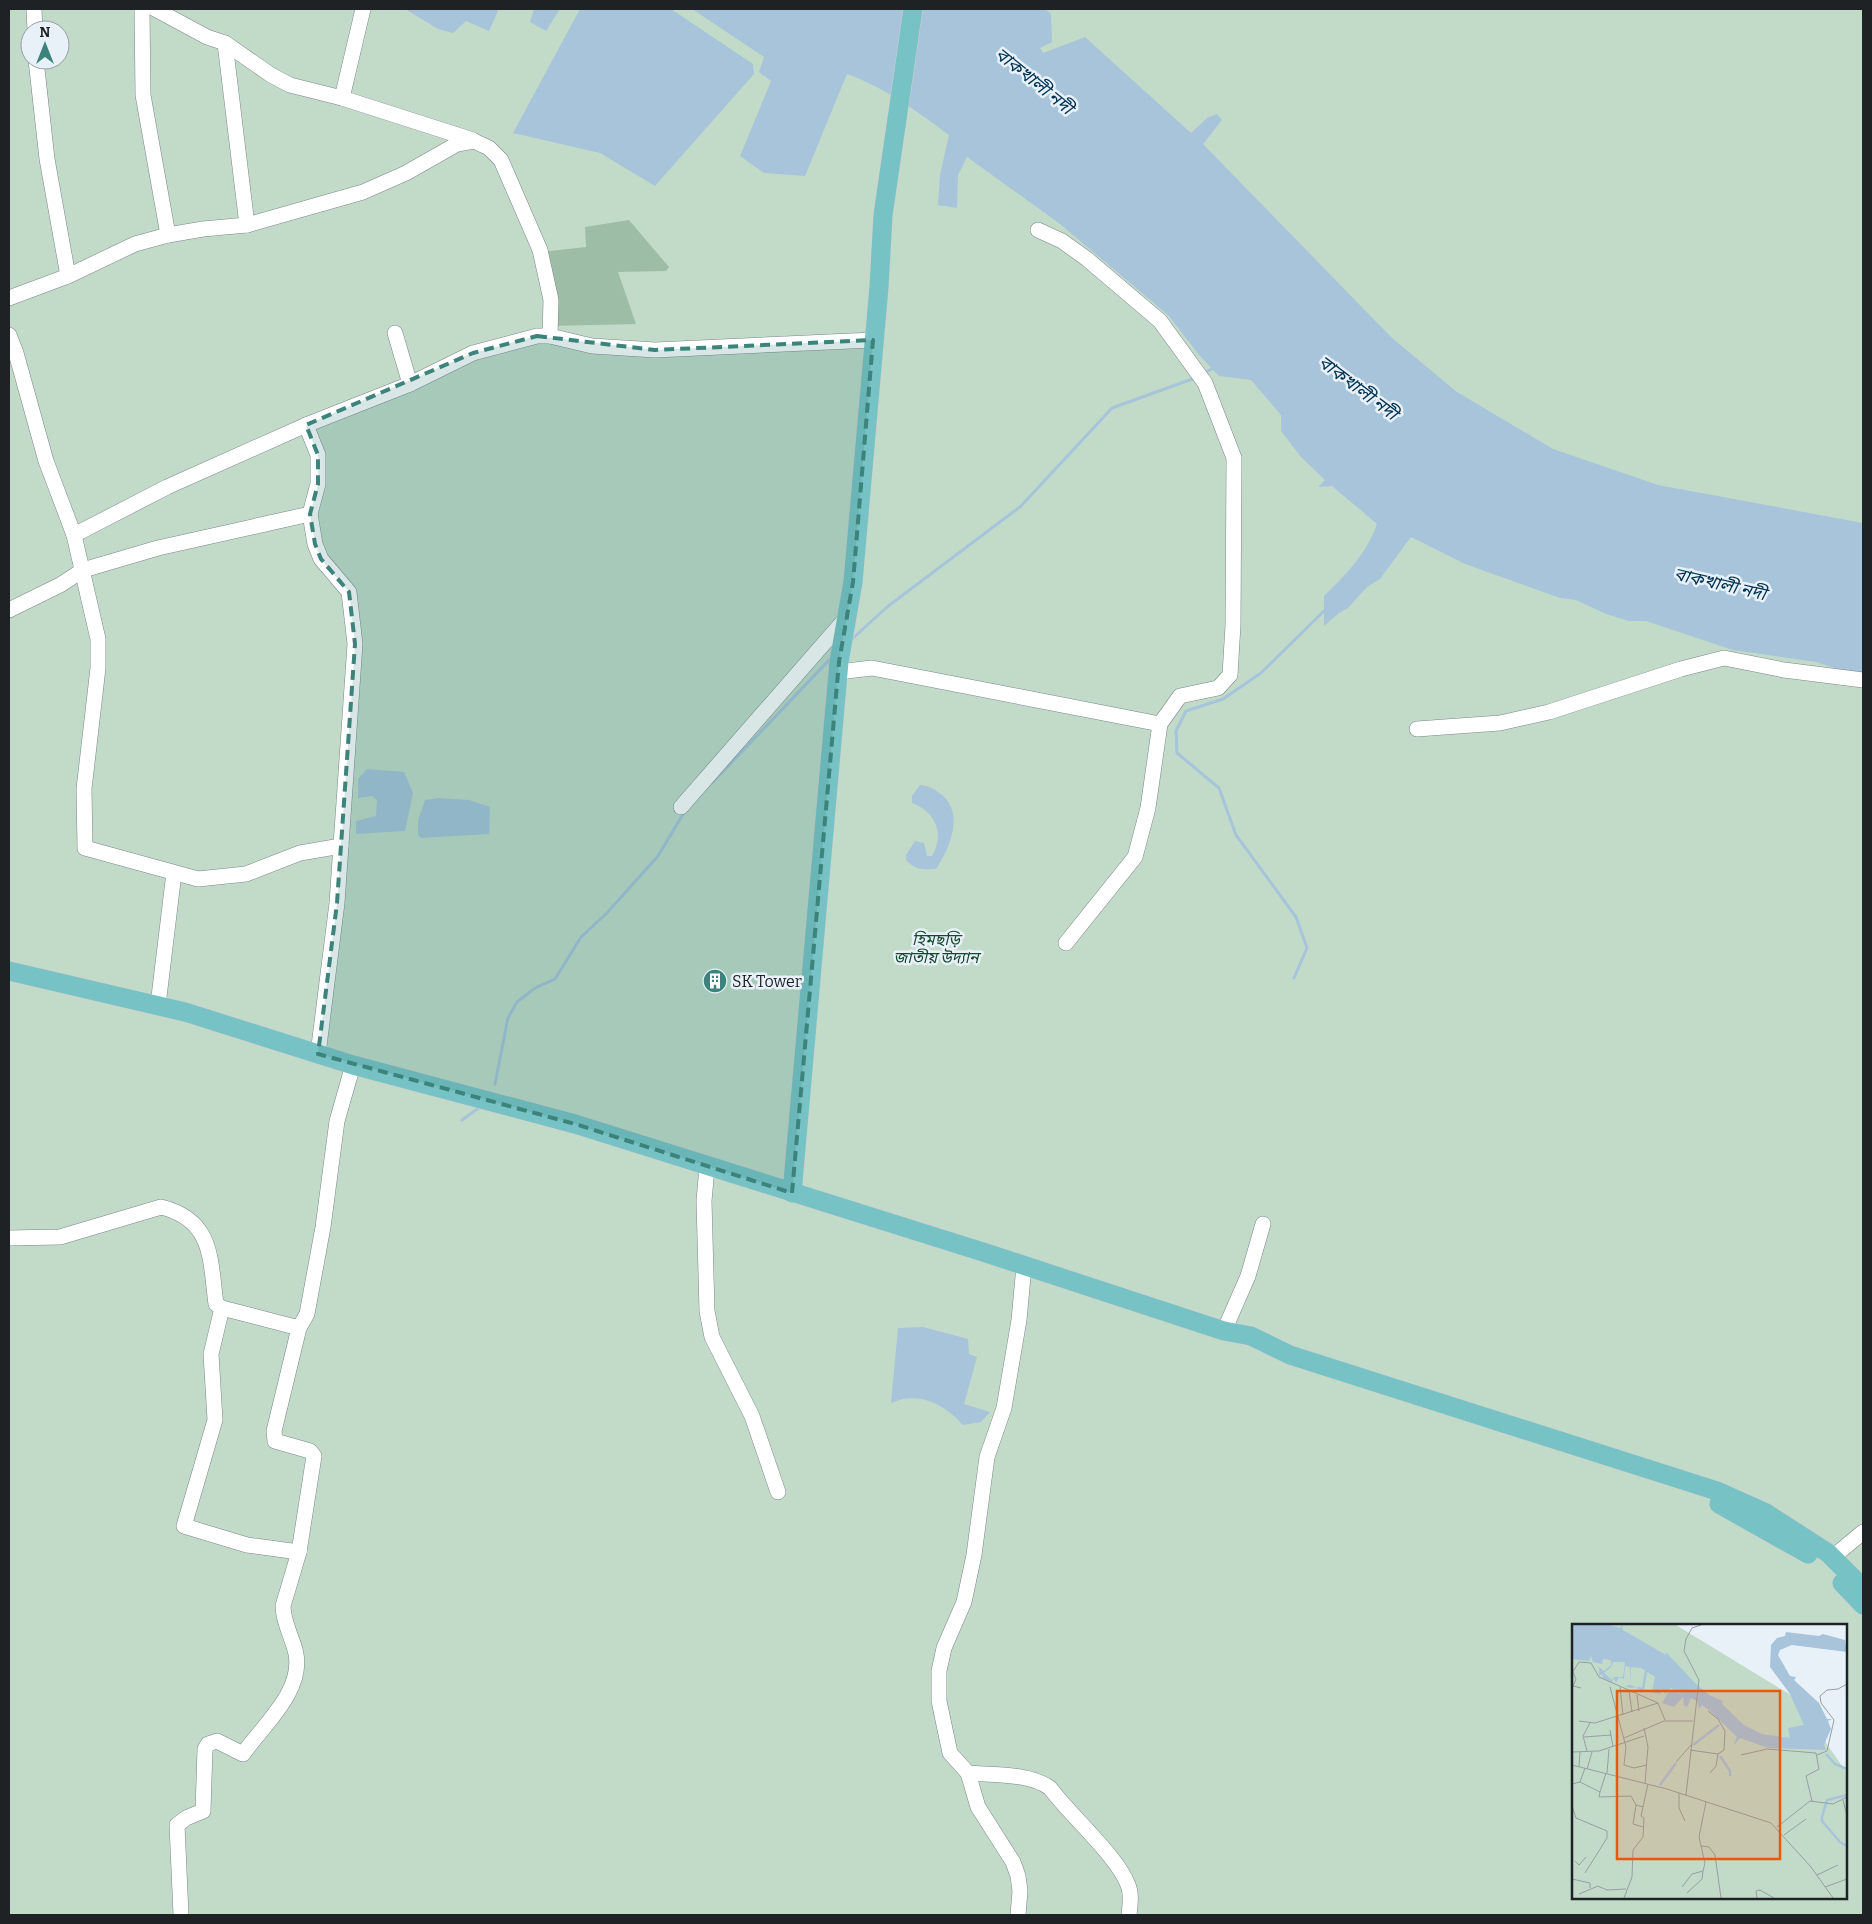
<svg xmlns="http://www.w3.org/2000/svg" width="1872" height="1924" viewBox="0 0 1872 1924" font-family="Bitter,'Noto Sans Bengali',serif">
<rect width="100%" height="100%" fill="#e8f1f8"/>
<path fill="#c2dbc9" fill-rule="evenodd" d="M9,9h1854v1906h-1854zM30,30h30v30h-30zM1573,1625h273v273h-273z"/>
<polygon fill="#9ebda7" points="629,220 669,267 666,271 618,272 636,324 550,326 541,252 586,247 585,227"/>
<g fill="#a7c4db">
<polygon points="405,9 499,9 489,31 466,21 453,33 438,29"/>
<polygon points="534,9 560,9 546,31 530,22"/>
<polygon points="580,9 671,9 753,64 754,74 655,186 600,153 513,133"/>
<path d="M692,9h353l6,5 1,28 -12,6 3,5 42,-16 106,96 16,-15 10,-4 5,6 -19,24 189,194 65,54 96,57 105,36 205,38v151l-17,-2 -30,-10 -83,-12 -87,-29h-17l-23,-7 -30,-14 -16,-2 -95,-34 -54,-27 -31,42 -13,8 -19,21 -9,5 -15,13v-30c22,-21 43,-43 53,-72l-45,-38 -14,1 7,-7 -24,-23 -20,-26v-16l-30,-35 -32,-4 -19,-20 -32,-41 -108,-91 -93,-67 -9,18 -1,33 -19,-3 2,-30 9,-40c-31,-23 -65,-48 -102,-61l-42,102 -41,-3 -24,-17 31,-75 -12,-9 5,-15z"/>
<polygon points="367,769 404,772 413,793 405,831 356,834 356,821 376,816 377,800 372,796 358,798 358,779"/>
<path d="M920,785c9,1 13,3 21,9 24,19 9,54 -5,75 -13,1 -21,1 -30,-9v-5l9,-14 9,2 3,13h5c13,-22 4,-44 -20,-53v-7z"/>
<polygon points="439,798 469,800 490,807 489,834 421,838 418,835 418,820 425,800"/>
<path d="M923,1327l45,12 1,15 8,3 -13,47 26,8 -9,10 -18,3c-15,-17 -36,-30 -60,-26 -5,1 -8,3 -12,4l7,-75z"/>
</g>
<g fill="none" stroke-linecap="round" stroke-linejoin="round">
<g stroke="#a7c4db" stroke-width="3">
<polyline points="1203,374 1215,367"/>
<polyline points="851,640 887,607 1021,506 1112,408 1195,378"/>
<polyline points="712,783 832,657"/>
<polyline points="1294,978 1307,948 1296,917 1236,835 1219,788 1177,753 1176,731 1186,711 1223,699 1261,673 1327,608"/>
<polyline points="495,1084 508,1018 517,1002 535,988 555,979 581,937 606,914 658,856 685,811"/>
<polyline points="462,1120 480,1107"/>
</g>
<g stroke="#7d858c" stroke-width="16">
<g id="minor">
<polyline points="34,9 35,30"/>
<polyline points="142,9 143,95 168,235"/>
<polyline points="155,9 207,37 225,43 271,75 290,85 342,98 473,140"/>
<polyline points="225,43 247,225"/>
<polyline points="36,60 47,159 68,276"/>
<polyline points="342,98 363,9"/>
<polyline points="1038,230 1062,241 1087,259 1160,321 1205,383 1234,458 1233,625 1230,675 1218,688 1180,696 1160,724 1148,808 1135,857 1066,943"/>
<polyline points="9,298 68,276 135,244 168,235 203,229 247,225 363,192 406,173 457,144 474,141 489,148 501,160 540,250 551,300 550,336"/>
<polyline points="395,333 410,384"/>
<polyline points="9,335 16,353 46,461 74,535 98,639 98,668 84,789 85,848 198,879 246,874 300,853 341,846"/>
<polyline points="306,425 318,455 318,484 310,514 315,544 321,559 349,592 355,644 337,903 318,1054"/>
<polyline points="74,535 167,487 306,425 410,384 473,353 537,336 550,336 592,346 655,350 873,340"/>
<polyline points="9,610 60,585 83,570 158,548 310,514"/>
<polyline points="838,672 872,668 1160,724"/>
<polyline points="1417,729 1500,723 1549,712 1681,669 1724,658 1784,670 1863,680"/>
<polyline points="681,807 847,617"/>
<polyline points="158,1005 174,873"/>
<polyline points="707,1167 704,1201 707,1311 712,1337 752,1416 778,1492"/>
<path d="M9,1238l51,-1 101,-30c53,13 49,53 55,97l6,4 77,20"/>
<polyline points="222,1308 211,1354 215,1420 184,1526 247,1545 299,1552"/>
<polyline points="1224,1331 1248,1276 1263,1224"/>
<polyline points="1833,1557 1863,1532"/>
<path d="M968,1773c25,2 62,0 82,15 20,27 68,69 78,97 4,9 2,20 1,30"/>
<path d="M181,1915l-4,-90 9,-7 17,-7 2,-62 3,-5 9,-3 26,13c20,-29 60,-62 53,-100 -3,-16 -13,-31 -13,-48l16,-54 15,-96 -4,-5 -35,-10 -1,-10 25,-103 8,-14 16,-87 14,-106 16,-56"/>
<polyline points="1018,1915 1020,1891 1018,1876 1013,1862 978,1807 968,1773 950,1753 939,1701 939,1671 944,1648 964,1602 974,1555 987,1457 1004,1408 1019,1320 1024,1266"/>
</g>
</g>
<g stroke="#cececf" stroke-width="20">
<g id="major">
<polyline points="9,971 185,1012 353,1065 575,1124 983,1252 1224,1331 1251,1336 1290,1355 1717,1491 1766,1513 1828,1553 1863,1588"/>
<polyline points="792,1193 839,662 853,582 879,287 883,215 913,9"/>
<polyline points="1719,1504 1808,1554"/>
<polyline points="1842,1583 1863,1605"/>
</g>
</g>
<use href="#minor" stroke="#fff" stroke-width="15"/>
<use href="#major" stroke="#76c2c5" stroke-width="19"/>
</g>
<path fill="#3c837c" fill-opacity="0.2" stroke="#3c837c" stroke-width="4" stroke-dasharray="10 6" stroke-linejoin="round" d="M537,336l118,14 218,-10 -20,242 -14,80 -47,531 -217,-69 -257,-70 19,-151 18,-259 -6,-52 -28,-33 -6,-15 -5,-30 8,-30v-29l-12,-30 167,-72z"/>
<defs>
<g id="building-disc" transform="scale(1.25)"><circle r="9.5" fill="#3c837c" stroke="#e8f1f8"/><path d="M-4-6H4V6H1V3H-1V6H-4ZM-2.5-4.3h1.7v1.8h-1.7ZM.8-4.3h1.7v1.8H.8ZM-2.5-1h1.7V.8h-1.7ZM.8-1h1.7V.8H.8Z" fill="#fff"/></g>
</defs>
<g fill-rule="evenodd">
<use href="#building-disc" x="715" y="981"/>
</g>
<g text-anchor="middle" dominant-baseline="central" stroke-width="5" stroke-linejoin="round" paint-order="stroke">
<g font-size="16" font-style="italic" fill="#16492b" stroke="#e8f1f8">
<text x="936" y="939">হিমছড়ি<tspan x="936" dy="18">জাতীয় উদ্যান</tspan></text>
</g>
<g font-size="16" fill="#1f2225" stroke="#e8f1f8" text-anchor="start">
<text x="732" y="981">SK Tower</text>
</g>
<g font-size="18" font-style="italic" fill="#003252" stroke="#e8f1f8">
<text transform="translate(1034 81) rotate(39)">বাকখালী নদী</text>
<text transform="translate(1358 388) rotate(37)">বাকখালী নদী</text>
<text transform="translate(1720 584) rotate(13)">বাকখালী নদী</text>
</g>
</g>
<g transform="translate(1572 1624)">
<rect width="275" height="275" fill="#e8f1f8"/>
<path d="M0,1h104l118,72 53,76v125h-275z" fill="#c2dbc9"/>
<path d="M0,1h37l11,3 2,-3 1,5 43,25v-3l28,30 15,13 14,6 -1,3 22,21 18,9 28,4 -2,-10 16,-3 -14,-31 -20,-27 1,-22 6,-7 8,-2 1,-4 33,4 4,-2 22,6 2,12 -55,-7 -12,5 -2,5 12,21 6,1 -2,3 25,23 8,16h5l-4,2 3,8 -7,16 2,5 -58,-2 -28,-10 -7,8 4,-9 -27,-26 -8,-6 -3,4 -2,-8 -6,-3 -4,9 -3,-1 -1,-9 -9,10 -12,-4 8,-14 14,7 -13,-8 -6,6 -3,-4 -2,4 -8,-2 3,-15 -14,-9 -10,-1 -1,18 7,2 -7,1 -5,-2 5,-1v-18l-5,-1 -1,13 -5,-2h4l2,-15h-12l-2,5 -7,6 8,7 2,-3h5l-3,6 -2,-5 -2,4 -9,-4 -1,-4 -3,2v-9l5,4 7,-6v-5l-8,-1 -1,5 -9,-2 -2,-6 -2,5 -17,-2z" fill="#a7c4db"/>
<path fill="none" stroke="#a7c4db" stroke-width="2.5" d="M65,64l6,1 3,-18M121,121l26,-20M254,130l9,10 12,5M148,132l10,15v5M88,161l16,-22M275,171l-20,5 -5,17v4l18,21 7,4"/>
<path fill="none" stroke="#989ea4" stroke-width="1" d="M1,48l3,7 -3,7 8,2M0,49l7,-11 12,1 8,14 59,26M38,63l16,60 -2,18 10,3 13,-3M48,63l3,28M57,67l3,21M65,71l2,16M136,87l10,8 7,12 -1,19 -6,4 -2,12 -6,7M7,97l16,2 63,-20 7,17M72,104l4,19 -3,36M38,106l3,17M12,113l27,-2M52,114l40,-17h29M118,126l28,4M15,127l-4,-15 7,-13M0,128l27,-1 45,-15M169,131l26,-6 49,4 3,16 -13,7 6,25M245,131l10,-4 7,-31 -13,-17 -1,-7 7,-6 11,-1 9,-5M104,138l15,-17M0,141l95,24 104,34 40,44 22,31M7,143l1,-15M15,145l5,-17M35,149l2,-24M8,158l20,10 -1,5 32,-1 5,9 7,2M0,160l8,-2 5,-14M28,168l6,-19M107,169v15l6,13M114,171l13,-115 -15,-29 2,-12 6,-11 9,-3M271,176l4,16M64,181l-3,19 10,3M0,182l4,12 31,13v7l-22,35M205,203l33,-26 23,3 14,-7M212,211l22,-16M129,222l8,1 6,8 6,43M3,237l4,4 7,-8M245,251l21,-10M0,255l18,4v5M110,263l10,-13 11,-3 2,-8 -6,-26 7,-35M253,263l22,-8M115,269l15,-14 1,-8M7,270l19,-8 9,4 19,-1M52,274l8,-21 1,-27 10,-13 1,-19 -3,-2 7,-32M185,274l-1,-7 4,-1 14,8"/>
<path fill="#e8590c" fill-opacity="0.15" stroke="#e8590c" stroke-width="2.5" d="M45,67h163v168h-163z"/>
<rect width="275" height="275" fill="none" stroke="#1f2225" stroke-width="2.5"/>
</g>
<rect width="1872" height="1924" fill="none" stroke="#1f2225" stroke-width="20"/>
<g transform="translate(45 45)"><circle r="24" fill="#e8f1f8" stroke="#989ea4"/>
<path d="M0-4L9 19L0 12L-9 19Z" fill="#3c837c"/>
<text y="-8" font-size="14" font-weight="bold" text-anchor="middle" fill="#1f2225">N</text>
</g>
</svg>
